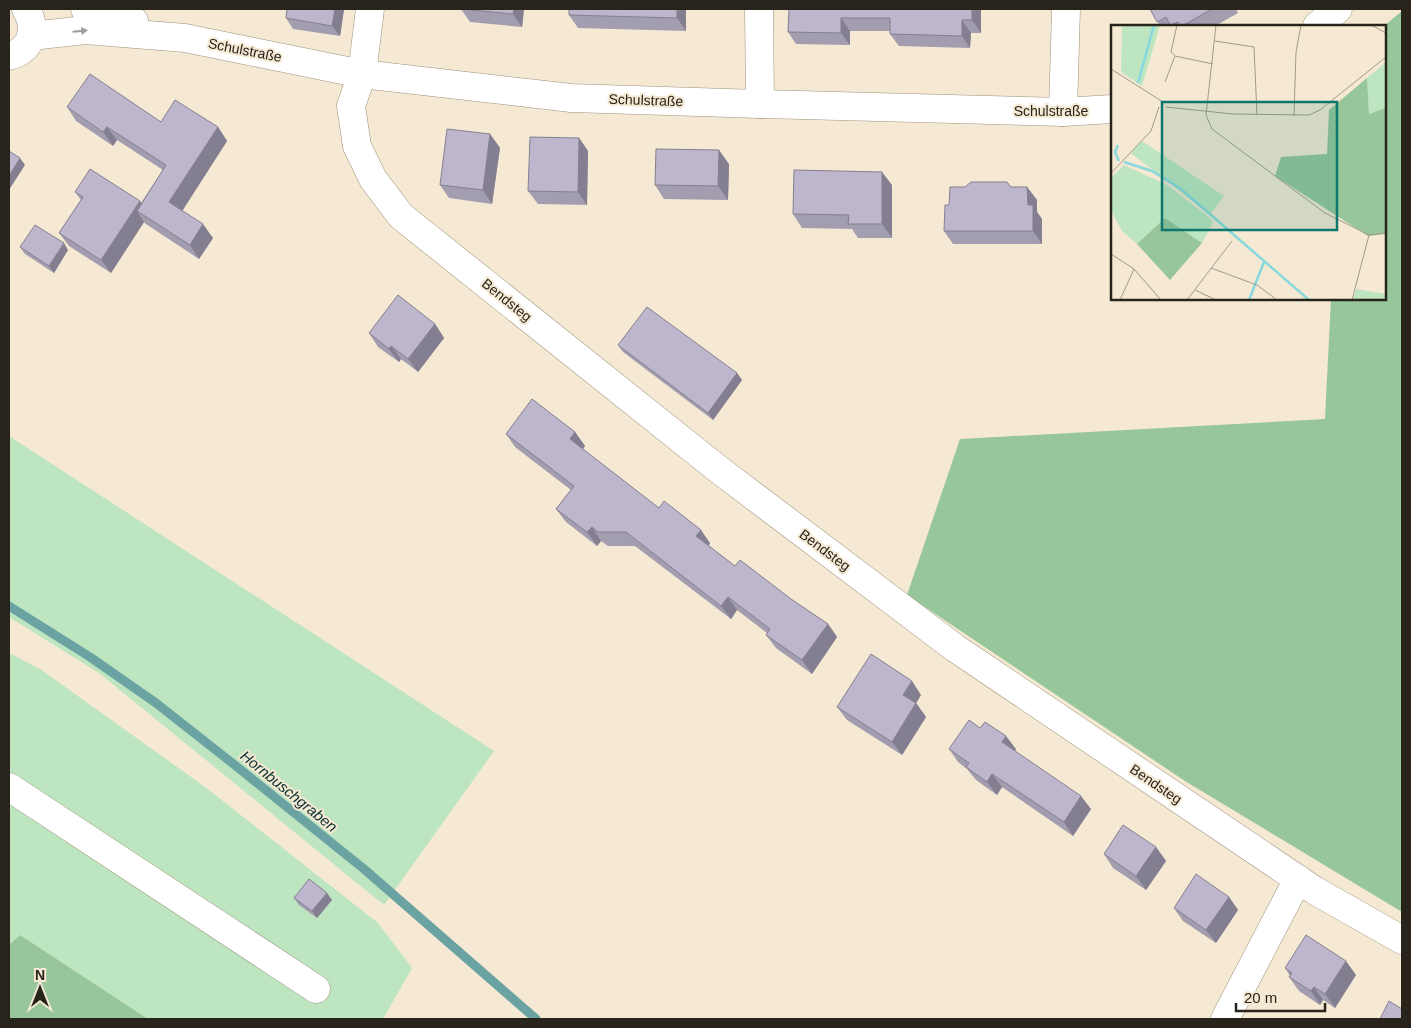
<svg xmlns="http://www.w3.org/2000/svg" width="1411" height="1028" viewBox="0 0 1411 1028" font-family="Helvetica,sans-serif">
<rect width="100%" height="100%" fill="#f5e9d3"/>
<g fill="#bde5c0">
<polygon points="9,436 494,751 384,905 99,673 9,617"/>
<polygon points="9,653 40,669 205,787 378,923 412,968 383,1019 148,1019 20,935 9,945"/>
</g>
<g fill="#96c69a">
<polygon points="1402,11 1402,912 1185,781 907,595 960,439 1325,419 1331,299 1385,299 1384,26"/>
<polygon points="20,935 148,1019 9,1019 9,945"/>
</g>
<g fill="none" stroke-linecap="round" stroke-linejoin="round">
<polyline stroke="#6ba3a3" stroke-width="9" points="9,606 90,657 156,703 231,762 364,869 536,1019"/>
<g stroke="#9c927d" stroke-width="29">
<g id="minor">
<polyline points="85,9 134,21"/>
<polyline points="370,9 362,74 351,106 357,146 373,179 401,216 718,469 955,648 1314,890 1402,940"/>
<polyline points="759,9 760,104"/>
<polyline points="1317,26 1338,9"/>
<polyline points="31,36 85,30 185,38 362,74 571,98 760,104 1063,112 1112,109"/>
<path d="M9,56c24,-6 28,-28 17,-47"/>
<polyline points="1063,112 1066,9"/>
<polyline points="9,787 316,989"/>
<polyline points="1225,1019 1298,879"/>
</g>
</g>
<use href="#minor" stroke="#fff" stroke-width="28"/>
</g>
<g fill="#a39db0">
<polygon points="344,9 340,36 293,29 286,18"/>
<polygon points="461,9 524,9 522,27 470,22"/>
<polygon points="569,9 686,9 686,31 578,28 569,15"/>
<polygon points="789,9 981,9 981,33 971,33 970,48 899,46 890,34 890,31 850,31 850,45 796,44 788,32"/>
<polygon points="1150,9 1236,9 1238,13 1215,26 1160,26"/>
<polygon points="67,107 161,122 218,127 227,141 182,211 213,238 199,259 146,224 144,222 111,273 69,246 59,233 81,200 75,192 140,201 141,203 163,170 117,140 113,146 76,121"/>
<polygon points="490,134 500,148 492,204 449,198 440,185"/>
<polygon points="579,138 588,151 587,205 538,204 528,191"/>
<polygon points="729,164 728,200 664,199 655,185"/>
<polygon points="892,185 892,238 858,238 852,229 802,228 793,214"/>
<polygon points="965,187 1027,187 1037,200 1037,212 1042,219 1042,244 953,244 944,231 949,205"/>
<polygon points="20,247 68,250 54,273 25,254"/>
<polygon points="435,324 444,338 418,372 401,359 399,362 378,347 369,333"/>
<polygon points="618,345 737,373 742,380 713,420 623,352"/>
<polygon points="575,432 585,446 582,449 659,508 710,543 709,546 735,566 791,599 828,624 837,637 812,674 776,648 766,635 767,633 737,610 731,619 635,546 608,546 601,541 597,546 566,522 556,509 571,490 515,447 506,434"/>
<polygon points="921,695 916,703 926,717 902,755 847,720 837,707"/>
<polygon points="980,728 1016,749 1015,751 1091,809 1073,836 1002,787 997,795 976,780 967,769 958,762 949,749"/>
<polygon points="1156,847 1166,861 1146,890 1113,868 1104,854"/>
<polygon points="1229,897 1238,910 1216,943 1183,921 1174,908"/>
<polygon points="294,898 332,900 317,918 299,905"/>
<polygon points="1285,968 1356,975 1335,1008 1323,1000 1320,1005 1299,991 1289,977 1290,976"/>
</g>
<g fill="#847f90">
<polygon points="335,9 344,9 340,36 332,26"/>
<polygon points="514,9 524,9 522,27 513,14"/>
<polygon points="677,9 686,9 686,31 677,18"/>
<polygon points="972,9 981,9 981,33 972,20"/>
<polygon points="841,18 850,31 850,45 841,33"/>
<polygon points="962,20 971,33 970,48 962,36"/>
<polygon points="107,127 117,140 113,146 103,132"/>
<polygon points="218,127 227,141 179,216 169,202"/>
<polygon points="490,134 500,148 492,204 483,190"/>
<polygon points="579,138 588,151 587,205 578,192"/>
<polygon points="719,150 729,164 728,200 718,186"/>
<polygon points="20,158 25,165 9,190 9,176"/>
<polygon points="882,172 892,185 892,238 882,224"/>
<polygon points="1027,187 1037,200 1037,212 1042,219 1042,244 1033,231 1028,205"/>
<polygon points="140,201 149,214 137,211 144,222 111,273 101,260"/>
<polygon points="203,224 213,238 199,259 190,245"/>
<polygon points="64,243 68,250 54,273 49,266"/>
<polygon points="435,324 444,338 418,372 408,359"/>
<polygon points="391,346 401,359 399,362 389,349"/>
<polygon points="737,373 742,380 713,420 708,413"/>
<polygon points="575,432 585,446 580,453 570,439"/>
<polygon points="592,527 601,541 597,546 587,532"/>
<polygon points="701,530 710,543 705,550 696,536"/>
<polygon points="728,597 737,610 731,619 721,606"/>
<polygon points="828,624 837,637 812,674 802,660"/>
<polygon points="912,681 921,695 913,708 903,695"/>
<polygon points="916,703 926,717 902,755 892,742"/>
<polygon points="1006,736 1016,749 1011,756 1002,742"/>
<polygon points="992,774 1002,787 997,795 987,782"/>
<polygon points="1081,796 1091,809 1073,836 1064,822"/>
<polygon points="1156,847 1166,861 1146,890 1136,876"/>
<polygon points="327,893 332,900 317,918 312,911"/>
<polygon points="1229,897 1238,910 1216,943 1206,930"/>
<polygon points="1346,961 1356,975 1335,1008 1325,994"/>
<polygon points="1314,987 1323,1000 1320,1005 1311,991"/>
</g>
<g fill="#bdb6cd" stroke="#847f90">
<polygon points="287,9 335,9 332,26 286,18"/>
<polygon points="461,9 514,9 513,14"/>
<polygon points="569,9 677,9 677,18 569,15"/>
<polygon points="789,9 972,9 972,20 962,20 962,36 890,34 890,18 841,18 841,33 788,32"/>
<polygon points="1150,9 1212,9 1182,26 1180,26 1178,22 1170,25 1166,17 1157,22"/>
<polygon points="90,74 161,122 175,100 218,127 169,202 203,224 190,245 137,211 166,165 107,127 103,132 67,107"/>
<polygon points="447,129 490,134 483,190 440,185"/>
<polygon points="530,137 579,138 578,192 528,191"/>
<polygon points="656,149 719,150 718,186 655,185"/>
<polygon points="9,151 20,158 9,176"/>
<polygon points="90,169 140,201 101,260 59,233 83,197 75,192"/>
<polygon points="794,170 882,172 882,224 848,224 849,215 793,214"/>
<polygon points="971,182 1007,182 1011,187 1027,187 1028,205 1033,205 1033,231 944,231 945,205 949,205 950,187 965,187"/>
<polygon points="35,225 64,243 49,266 20,247"/>
<polygon points="398,295 435,324 408,359 391,346 389,349 369,333"/>
<polygon points="647,307 737,373 708,413 618,345"/>
<polygon points="532,399 575,432 570,439 659,508 664,501 701,530 696,536 735,566 740,560 791,599 828,624 802,660 766,635 770,629 728,597 721,606 626,532 598,532 592,527 587,532 556,509 574,486 506,434"/>
<polygon points="871,654 912,681 903,695 916,703 892,742 837,707"/>
<polygon points="969,720 980,728 985,722 1006,736 1002,742 1081,796 1064,822 992,774 987,782 966,767 969,763 949,749"/>
<polygon points="1123,825 1156,847 1136,876 1104,854"/>
<polygon points="1196,874 1229,897 1206,930 1174,908"/>
<polygon points="309,879 327,893 312,911 294,898"/>
<polygon points="1306,935 1346,961 1325,994 1314,987 1311,991 1289,977 1292,973 1285,968"/>
<polygon points="1389,1001 1402,1009 1402,1019 1380,1019"/>
</g>
<defs><path id="oneway-solid" d="M-6-.8H1V-3.2L6.5 0L1 3.2V.8H-6Z" transform="scale(1.25)"/></defs>
<use fill="#9e9c99" href="#oneway-solid" transform="translate(80 31) rotate(-5)"/>
<g text-anchor="middle" dominant-baseline="central" stroke-width="4" stroke-linejoin="round" paint-order="stroke">
<g font-size="14" fill="#28241c" stroke="#f5e9d3">
<text transform="translate(245 50) rotate(11)">Schulstraße</text>
<text transform="translate(646 100) rotate(2)">Schulstraße</text>
<text x="1051" y="111">Schulstraße</text>
<text transform="translate(507 300) rotate(39)">Bendsteg</text>
<text transform="translate(825 550) rotate(37)">Bendsteg</text>
<text transform="translate(1156 784) rotate(34)">Bendsteg</text>
</g>
<g font-size="15" font-style="italic" fill="#093335" stroke="#f5e9d3">
<text transform="translate(289 791) rotate(39)">Hornbuschgraben</text>
</g>
</g>
<g transform="translate(1111 25)">
<rect width="275" height="275" fill="#f5e9d3"/>
<path d="M11,0h38l-18,61 -21,-14zM275,37v46l-17,6 -2,-36zM31,116l82,55 -14,19 -79,-62zM13,140l43,20 42,32 4,5 -11,21 -37,-25 -28,26 -15,-13 -11,-21v-32zM245,264l30,5v6h-33z" fill="#bde5c0"/>
<path d="M256,53l2,36 17,-6v126l-18,2 -93,-60 6,-19 46,-3 2,-44zM54,193l37,25 -32,37 -33,-36z" fill="#96c69a"/>
<path fill="none" stroke="#88d9dd" stroke-width="2.5" d="M27,58l16,-58M7,120l-3,7 4,9M13,137l28,9 29,18 128,111M138,275l15,-38"/>
<path fill="none" stroke="#a39a8a" stroke-width="1" d="M105,0l-10,90 6,14 113,84 44,22 17,-2M260,0l15,8M104,16l39,6 3,68M64,31l-4,-4 6,-27M0,44l52,33M54,57l10,-26 38,8M55,82l67,7 76,1 11,-5 66,-53M183,91l2,-64 5,-27M0,148l40,-42 8,-24M0,229l23,15 27,31M100,243l46,17 20,15M84,265l21,10M9,275l14,-31M76,275l45,-59M241,275l17,-65"/>
<path fill="#0f766e" fill-opacity="0.15" stroke="#0f766e" stroke-width="2.5" d="M51,77h175v128h-175z"/>
<rect width="275" height="275" fill="none" stroke="#28241c" stroke-width="2.5"/>
</g>
<rect width="1411" height="1028" fill="none" stroke="#28241c" stroke-width="20"/>
<g transform="translate(40 988)" stroke="#f5e9d3" stroke-width="4" paint-order="stroke">
<path d="M0-4L9 19L0 12L-9 19Z" fill="#28241c"/>
<text y="-8" font-size="14" font-weight="bold" text-anchor="middle" fill="#28241c">N</text>
</g>
<path d="M1236 1003v8h89v-8" fill="none" stroke="#28241c" stroke-width="2.5"/>
<text x="1244" y="1003" font-size="15" fill="#28241c" stroke="#f5e9d3" stroke-width="4" paint-order="stroke">20 m</text>
</svg>
